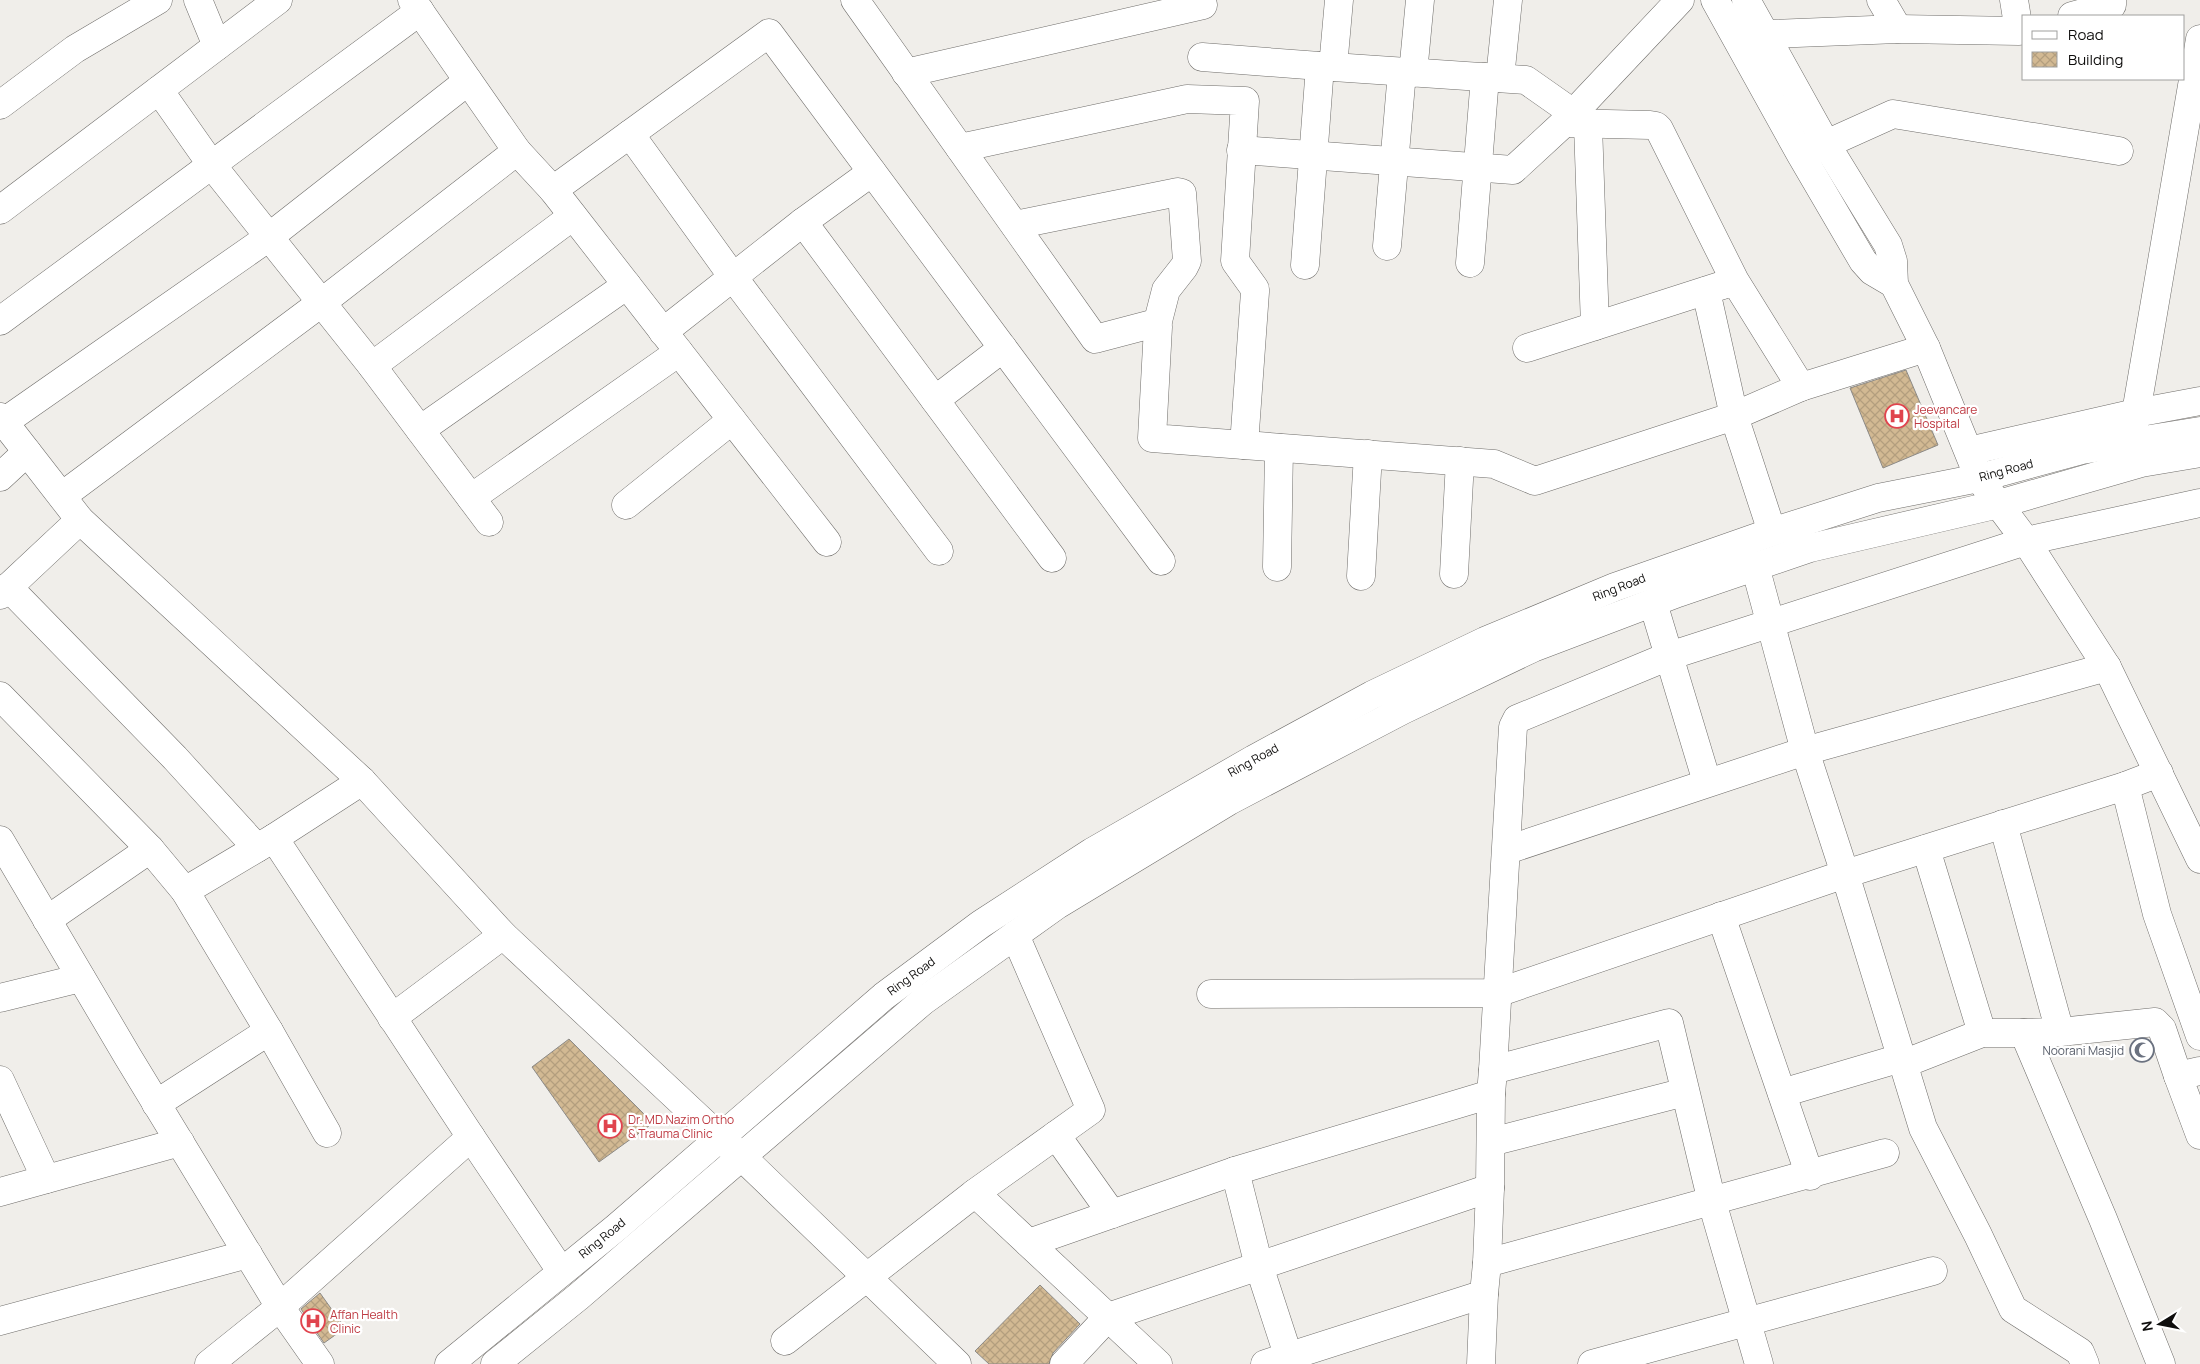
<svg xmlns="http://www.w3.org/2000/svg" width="2200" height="1364" viewBox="0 0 2200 1364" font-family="Manrope,sans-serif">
<defs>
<pattern id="building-cross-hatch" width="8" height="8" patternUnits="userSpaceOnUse" patternTransform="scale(1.25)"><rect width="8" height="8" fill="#d2b993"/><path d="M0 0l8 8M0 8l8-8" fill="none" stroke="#b39e7e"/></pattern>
</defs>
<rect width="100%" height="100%" fill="#f0eeea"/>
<g fill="url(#building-cross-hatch)" stroke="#8c8a87">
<polygon points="1906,370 1938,445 1883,468 1850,388"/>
<polygon points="569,1039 653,1123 599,1162 532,1067"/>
<polygon points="1040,1285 1080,1324 1053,1353 1049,1364 989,1364 975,1351"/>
<polygon points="320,1293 345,1328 324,1343 301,1309"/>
</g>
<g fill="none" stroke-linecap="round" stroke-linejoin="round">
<g stroke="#6f6d6a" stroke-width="29">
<g id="minor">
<polyline points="198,0 217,46"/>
<polyline points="412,0 517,151"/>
<polyline points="855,0 1095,339 1152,324 1158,327 1152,438 1494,464 1535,481 1734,416 1801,387 1926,348"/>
<polyline points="1881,0 1898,29"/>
<polyline points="2072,16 2112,5 2112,0"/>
<polyline points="1744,35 1898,29 2019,31 2014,0"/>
<polyline points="1202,57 1333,67 1339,0"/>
<polyline points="1333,67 1526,80 1573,113"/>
<polyline points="906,73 1203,5"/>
<polyline points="1413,73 1420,0"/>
<polyline points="1500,78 1508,0"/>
<polyline points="159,90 211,164 372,366 489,522"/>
<polyline points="0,105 75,49 158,0"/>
<polyline points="1564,123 1650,125 1656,126 1659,129 1735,281 1801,387"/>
<polyline points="1588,125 1595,326"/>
<polyline points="630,134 733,277 939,551"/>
<polyline points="960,148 1187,99 1245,101 1235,261 1255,289 1255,292 1244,445"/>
<polyline points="1241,150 1513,170 1564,123 1680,0"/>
<polyline points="1804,154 1893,114 2119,151"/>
<polyline points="872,172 803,222 1052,558"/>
<polyline points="553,190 769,33 1161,561"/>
<polyline points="0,210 278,0"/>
<polyline points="1015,225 1178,192 1182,193 1187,261 1184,267 1166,290 1157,325"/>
<polyline points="1387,246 1402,72"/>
<polyline points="1470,263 1485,77"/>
<polyline points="1305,265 1320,66"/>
<polyline points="1706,291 1734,416 1772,532"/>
<polyline points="0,321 420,11"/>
<polyline points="663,332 803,222"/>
<polyline points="1527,348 1723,285"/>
<polyline points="372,366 573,216"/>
<polyline points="935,400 1003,348"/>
<polyline points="0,417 80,520 362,781 503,935 719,1137 742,1157 957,1364"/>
<polyline points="4,422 269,237 468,81"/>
<polyline points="420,430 627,285"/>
<polyline points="2131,442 2200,39"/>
<polyline points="1969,451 2136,413 2200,401"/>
<polyline points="0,477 27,452"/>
<polyline points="62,496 321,303 517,151 553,190 827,542"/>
<polyline points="471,498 679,352"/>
<polyline points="626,505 732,420"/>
<polyline points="1277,567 1279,448"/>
<polyline points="1454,574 1460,461"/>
<polyline points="1361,576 1368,454"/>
<polyline points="8,587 175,758 257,848"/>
<polyline points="0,595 80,520"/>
<polyline points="1653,603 1707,782"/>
<polyline points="0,696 150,849 185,891"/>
<polyline points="362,781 274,838 471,1137"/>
<polyline points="2125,786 2157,914 2200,1036"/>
<polyline points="2003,824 2060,1032 2024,1033 2103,1219 2161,1364"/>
<polyline points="0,840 128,1057 280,1307 320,1364"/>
<polyline points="1926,849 1982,1033"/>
<polyline points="1507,850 1805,751 2107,667"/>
<polyline points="1721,916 1810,1176"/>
<polyline points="47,920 150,849"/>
<polyline points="1211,994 1497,993 1845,874 1805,751 1755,566"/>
<polyline points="0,998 81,978"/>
<polyline points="392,1018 503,935"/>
<polyline points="269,1031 327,1133"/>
<polyline points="2060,1032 2155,1022 2162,1029 2178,1076"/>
<polyline points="1903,1064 1982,1033 2024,1033"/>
<polyline points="1493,1070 1513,727 1517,719 1669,656 2026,541 2200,503"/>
<polyline points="2200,1071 2178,1076 2200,1135"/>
<polyline points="0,1080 46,1179"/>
<polyline points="1782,1093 1901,1058"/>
<polyline points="156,1104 269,1031 185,891 274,838"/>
<polyline points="1056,1135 1112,1214"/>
<polyline points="1491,1142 1685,1092"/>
<polyline points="1235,1171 1491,1094"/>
<polyline points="0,1192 180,1142"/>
<polyline points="975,1193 1091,1110 1015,935"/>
<polyline points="1029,1243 1235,1171 1259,1266 1291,1364"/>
<polyline points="1487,1263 1490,1188 1491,1094 1493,1070 1669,1023 1712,1202 1759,1364"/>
<polyline points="0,1321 248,1254"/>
<polyline points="785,1341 975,1193 1158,1364"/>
<polyline points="209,1364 280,1307 471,1137 561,1271"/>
<polyline points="1064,1364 1108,1317 1490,1188"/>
<polyline points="1265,1364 1484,1294 1487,1263 1885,1153"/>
<polyline points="1481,1364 1484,1294"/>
<polyline points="1592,1364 1933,1271"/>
<polyline points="2085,1364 2080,1352 2013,1309 1978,1235 1923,1128 1845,874 2125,786 2159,773"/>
</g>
</g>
<g stroke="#6f6d6a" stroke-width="29">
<g id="major">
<polyline points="1715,0 1801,155 1863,261 1872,271 1894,284"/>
<polyline points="1746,0 1826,144 1888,245 1893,261 1894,284 1926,348 1979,478 2026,541 2107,667 2200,859"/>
</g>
</g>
<g stroke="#6f6d6a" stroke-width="29">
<g id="highway">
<polyline points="449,1364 617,1227 884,996 981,924 1092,852 1254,759 1372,695 1485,641 1615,587 1772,532 1878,498 1979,478 2082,450 2200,431"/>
<polyline points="495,1364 578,1297 923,1001 1057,905 1229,801 1403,710 1533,648 1678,593 1810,548 1999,504 2141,463 2200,453"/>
</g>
</g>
<use href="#minor" stroke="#fff" stroke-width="28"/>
<use href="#major" stroke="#fff" stroke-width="28"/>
<use href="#highway" stroke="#fff" stroke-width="28"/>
</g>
<defs>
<g id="hospital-ring" transform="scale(1.25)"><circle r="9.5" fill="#fff" stroke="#e0444e" stroke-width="1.5"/><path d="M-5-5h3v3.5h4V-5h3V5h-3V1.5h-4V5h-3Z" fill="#e0444e"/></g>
<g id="mosque-ring" transform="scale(1.25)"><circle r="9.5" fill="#fff" stroke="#6b7280" stroke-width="1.5"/><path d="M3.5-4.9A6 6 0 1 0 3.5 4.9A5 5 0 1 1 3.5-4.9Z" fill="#6b7280"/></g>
</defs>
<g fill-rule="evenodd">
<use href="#hospital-ring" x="1897" y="416"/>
<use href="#mosque-ring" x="2142" y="1050"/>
<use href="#hospital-ring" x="610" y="1126"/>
<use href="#hospital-ring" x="313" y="1321"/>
</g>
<g text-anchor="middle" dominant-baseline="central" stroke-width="4.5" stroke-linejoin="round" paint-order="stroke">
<g font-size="12" fill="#be3a42" stroke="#fff" text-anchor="start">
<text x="1914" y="409">Jeevancare<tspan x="1914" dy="14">Hospital</tspan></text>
<text x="628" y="1119">Dr. MD.Nazim Ortho<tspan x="628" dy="14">&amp; Trauma Clinic</tspan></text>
<text x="330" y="1314">Affan Health<tspan x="330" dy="14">Clinic</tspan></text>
</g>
<g font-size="12" fill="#0f0e0d" stroke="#fff">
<text transform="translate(2006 470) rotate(-15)">Ring Road</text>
<text transform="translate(1619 587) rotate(-21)">Ring Road</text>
<text transform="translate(1253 760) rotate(-29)">Ring Road</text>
<text transform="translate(911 976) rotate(-36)">Ring Road</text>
<text transform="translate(602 1238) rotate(-39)">Ring Road</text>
</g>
<g font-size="12" fill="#5b616d" stroke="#fff" text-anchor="end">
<text x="2124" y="1050">Noorani Masjid</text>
</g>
</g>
<rect x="2022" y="15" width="162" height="65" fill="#ffffff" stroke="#9f9f9e"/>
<rect x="2032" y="31" width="25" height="8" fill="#ffffff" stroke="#9f9f9e"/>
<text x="2068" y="40" font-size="15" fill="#0f0e0d">Road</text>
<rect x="2032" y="52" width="25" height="15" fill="url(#building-cross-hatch)" stroke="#9f9f9e"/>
<text x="2068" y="65" font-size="15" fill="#0f0e0d">Building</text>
<g transform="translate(2160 1324) rotate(260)" stroke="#ffffff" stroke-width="4" paint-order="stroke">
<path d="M0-4L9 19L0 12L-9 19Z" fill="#0f0e0d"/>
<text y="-8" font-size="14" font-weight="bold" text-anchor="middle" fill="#0f0e0d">N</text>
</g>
</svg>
